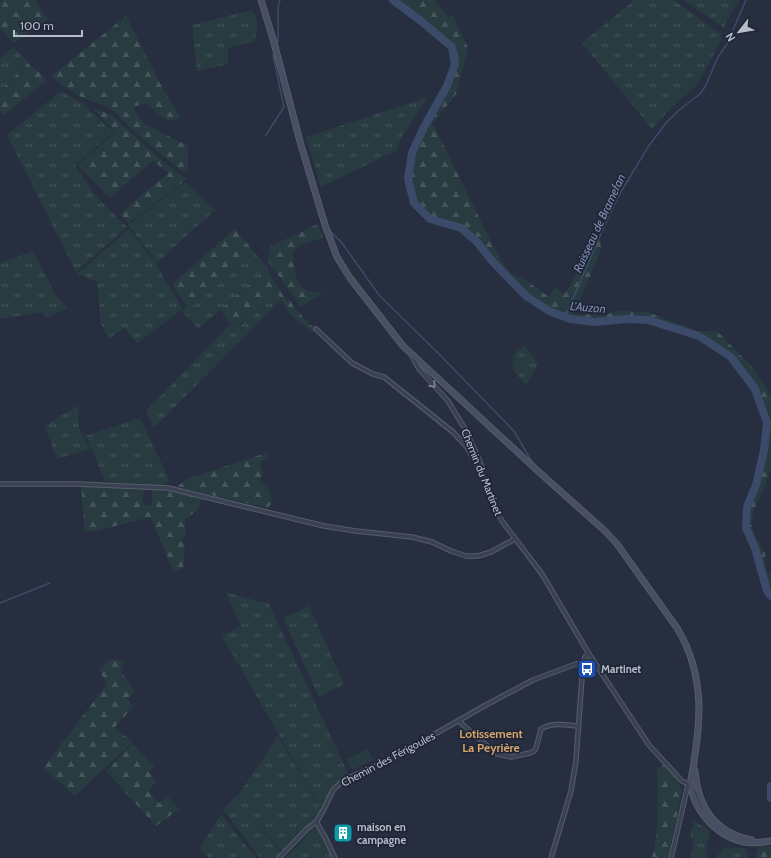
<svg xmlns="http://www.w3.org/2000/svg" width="771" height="858" viewBox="0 0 771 858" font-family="Cabin,sans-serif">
<defs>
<pattern id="grass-tufts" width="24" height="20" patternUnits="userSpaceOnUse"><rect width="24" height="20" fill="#283b41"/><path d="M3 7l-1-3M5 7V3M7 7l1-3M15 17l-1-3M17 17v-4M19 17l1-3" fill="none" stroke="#45555b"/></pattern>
<pattern id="forest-firs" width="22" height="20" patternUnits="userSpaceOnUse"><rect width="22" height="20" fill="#283b41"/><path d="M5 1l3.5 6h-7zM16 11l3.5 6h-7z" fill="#45555b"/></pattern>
</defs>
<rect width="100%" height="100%" fill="#262e40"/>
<g fill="url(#grass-tufts)">
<polygon points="634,0 674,0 720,34 722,39 697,85 671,108 652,129 582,43"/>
<polygon points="684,0 740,0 731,12 724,28"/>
<polygon points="252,10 258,23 255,41 228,48 228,64 197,71 192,25"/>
<polygon points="13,47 29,63 0,90 0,58"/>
<polygon points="61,91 82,103 114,132 75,165 96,196 127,227 76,272 7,135"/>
<polygon points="428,97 403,135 396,151 321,187 306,137"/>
<polygon points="185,182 215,210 157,263 128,225"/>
<polygon points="129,229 156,264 183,309 137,343 124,328 109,338 101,324 97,282 77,274"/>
<polygon points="33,251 55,294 68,308 46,318 42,312 0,319 0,263"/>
<polygon points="254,252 268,268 198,329 182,311 186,307 189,309"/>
<polygon points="277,291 281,300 154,428 146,411 230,324 236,329"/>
<polygon points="524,345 538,363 526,386 512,368 514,359 512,356"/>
<path d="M78,406c2,7 -1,10 0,16 2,9 8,18 12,27l-33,10 -12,-31 5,-6z"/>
<polygon points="140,418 169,479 168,483 165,485 135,485 105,481 86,436"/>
<path d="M226,592l35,10h7l81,173c-17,10 -20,17 -27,35l-100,-174 19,-10z"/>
<polygon points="309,606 344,684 319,697 283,618"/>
<polygon points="278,736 322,811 282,852 258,823 281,853 276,858 260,858 223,810 236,796 237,797"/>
<polygon points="221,814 256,858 209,858 200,848"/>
<polygon points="694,821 710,831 707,843 706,858 691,858 693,843 690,834"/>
<polygon points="315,828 319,830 332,858 285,858"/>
<polygon points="724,847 745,848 749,858 716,858"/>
</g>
<g fill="url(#forest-firs)">
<polygon points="3,0 35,0 48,20 14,43 0,28 0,2"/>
<polygon points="396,0 434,0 449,17 453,16 468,48 456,94 433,124 499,258 511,273 525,280 548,296 556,287 564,295 600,237 601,250 574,314 603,315 619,311 647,312 697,331 717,331 754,369 771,396 771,467 763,491 754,509 751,524 756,537 765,553 765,563 768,573 771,571 771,593 768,589 756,548 748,527 749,507 759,484 766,449 769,422 757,387 732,356 699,335 648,318 628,318 595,320 570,318 549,309 527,294 494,261 478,241 462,227 432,217 416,202 410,179 413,154 423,129 448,85 456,64 454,46"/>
<polygon points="126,16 162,87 181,118 168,121 145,103 133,107 143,123 188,146 188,173 179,169 139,136 110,108 83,98 63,86 51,76"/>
<polygon points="29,63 47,80 4,115 0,110 0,91"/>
<polygon points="92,108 112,115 161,160 187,179 129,223 120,214 146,191 169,173 153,161 110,198 77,165 116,132"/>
<path d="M318,224l5,14 -23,7 -7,7c1,12 1,32 14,38 4,2 11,2 16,3l-23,14 -7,-12 -26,-35 4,-14z"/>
<polygon points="235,229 254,252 189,310 172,284"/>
<polygon points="268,268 271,277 287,300 290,300 295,309 316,330 313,332 291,316 277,291 235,329 220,310"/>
<polygon points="266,453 268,458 260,462 263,474 259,481 270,490 272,503 268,508 188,490 177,486 190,478"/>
<polygon points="81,486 148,489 142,495 144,505 152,505 152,489 203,497 199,504 199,509 185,519 186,537 182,539 185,550 183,568 174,572 150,517 96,531 85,532"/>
<polygon points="110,659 124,660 121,672 135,691 128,699 133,707 114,728 133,742 75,796 43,768 107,684 99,670"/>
<polygon points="132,744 154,766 149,772 157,782 148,790 159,803 167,796 179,809 156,826 106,771"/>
<path d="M664,764l14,16 4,12 -14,66h-16c7,-28 6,-60 5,-89z"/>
<polygon points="759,846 771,846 771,858 755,858"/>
</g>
<polygon fill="#283b41" points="368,749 373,760 352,770 347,759"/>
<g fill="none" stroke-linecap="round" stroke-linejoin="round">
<g stroke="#3c4a69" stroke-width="1.5">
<polyline points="278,42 278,7 280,0"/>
<polyline points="266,135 284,107 273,55"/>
<polyline points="330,231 342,243 379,295 438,353 514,431 532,462"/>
<polyline points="566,318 568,310 603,229 619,195 648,147 666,123 679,110 700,94 705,87 718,57 727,44 746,0"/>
<polyline points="0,603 50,583"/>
</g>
<g stroke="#3c4a69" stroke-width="8">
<polyline points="393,0 421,21 452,47 455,64 447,86 423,129 412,153 408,179 414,203 430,219 461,228 477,242 493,262 526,296 549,311 570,319 595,322 627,319 648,320 699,336 731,357 755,389 767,423 764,450 756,485 747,507 746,528 755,548 767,591 771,596"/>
<polyline points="771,786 771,798"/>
</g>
<g stroke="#555c6b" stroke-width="5.5">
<g id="minor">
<polyline points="316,329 352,363 373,374 384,377 453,432 467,447 481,473"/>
<polyline points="412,356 419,369 448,401 465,429 478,457 482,467 483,476 497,512 502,521 542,574 589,654 649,745 682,781 692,786"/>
<polyline points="0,484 77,484 168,488 324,526 356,531 412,537 432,542 451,551 466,556 478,556 491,552 515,539"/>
<path d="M459,720l3,4 35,30 14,3 19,-4 4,-2 2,-3 5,-19c11,-7 25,-4 37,-3"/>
<polyline points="692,787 700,803 708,816"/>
<polyline points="317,821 318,825 325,837 335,858"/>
<polyline points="279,858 307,829 317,821 324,809 333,790 344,780 391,759 486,705 533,680 576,664 583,663"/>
<polyline points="551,858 571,791 576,761 583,663 585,657 589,654"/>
<polyline points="671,858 688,785"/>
</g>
</g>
<g stroke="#555c6b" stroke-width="7">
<g id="secondary">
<path d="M261,0l12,39 28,106 24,80 12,32 13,21 53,68 137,127 65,58 12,13 60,84c15,24 21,50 22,78 0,18 -2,37 -5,55 0,6 -2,12 -3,18 -1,29 25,57 53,63 9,2 18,0 27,-1"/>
<path d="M695,771c3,36 20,62 57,69"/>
</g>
</g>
<use href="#minor" stroke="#3a4150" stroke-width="3.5"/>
<use href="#secondary" stroke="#484f63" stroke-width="5"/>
</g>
<defs><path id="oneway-chevron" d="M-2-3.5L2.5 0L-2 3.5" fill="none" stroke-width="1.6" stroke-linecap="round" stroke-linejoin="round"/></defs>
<use stroke="#7f8594" href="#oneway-chevron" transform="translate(433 385) rotate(48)"/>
<defs>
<g id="bus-square" transform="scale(1)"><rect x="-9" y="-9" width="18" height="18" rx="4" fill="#1a4fb4" stroke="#1f2636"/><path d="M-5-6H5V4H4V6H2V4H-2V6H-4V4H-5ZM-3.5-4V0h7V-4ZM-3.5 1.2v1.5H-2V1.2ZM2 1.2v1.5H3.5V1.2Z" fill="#fff"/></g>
<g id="building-square" transform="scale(1)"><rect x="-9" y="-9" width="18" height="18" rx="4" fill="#0f9aa8" stroke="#1f2636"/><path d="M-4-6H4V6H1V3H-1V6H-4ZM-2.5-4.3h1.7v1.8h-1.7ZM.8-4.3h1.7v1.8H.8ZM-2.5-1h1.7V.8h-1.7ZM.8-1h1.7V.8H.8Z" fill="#fff"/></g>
</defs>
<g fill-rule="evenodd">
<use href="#bus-square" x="587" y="669"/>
<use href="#building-square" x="343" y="833"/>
</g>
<g text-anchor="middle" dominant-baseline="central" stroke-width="3.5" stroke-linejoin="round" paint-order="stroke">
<g font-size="11" fill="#b7bccb" stroke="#1f2636">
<text transform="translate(482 472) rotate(68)">Chemin du Martinet</text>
<text transform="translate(388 759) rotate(-28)">Chemin des Férigoules</text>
</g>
<g font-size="11" font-weight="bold" fill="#b7bccb" stroke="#1f2636" text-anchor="start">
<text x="601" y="669">Martinet</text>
<text x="357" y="827">maison en<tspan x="357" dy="13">campagne</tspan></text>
</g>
<g font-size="12" font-style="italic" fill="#7f8eb2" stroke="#1f2636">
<text transform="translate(599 223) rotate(-65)">Ruisseau de Bramefan</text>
<text transform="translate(588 307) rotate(5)">L'Auzon</text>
</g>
<g font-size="12" font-weight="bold" fill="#d4a469" stroke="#1f2636">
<text x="491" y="733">Lotissement<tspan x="491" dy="14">La Peyrière</tspan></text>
</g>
</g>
<g transform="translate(739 32) rotate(239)" stroke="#1f2636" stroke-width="3" paint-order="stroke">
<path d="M0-3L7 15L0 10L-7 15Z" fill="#b7bccb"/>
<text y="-6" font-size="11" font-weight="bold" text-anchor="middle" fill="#b7bccb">N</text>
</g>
<path d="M14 30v6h68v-6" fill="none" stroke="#b7bccb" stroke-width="2"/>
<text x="20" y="30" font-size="12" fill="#b7bccb" stroke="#1f2636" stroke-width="3" paint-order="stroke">100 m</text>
</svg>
